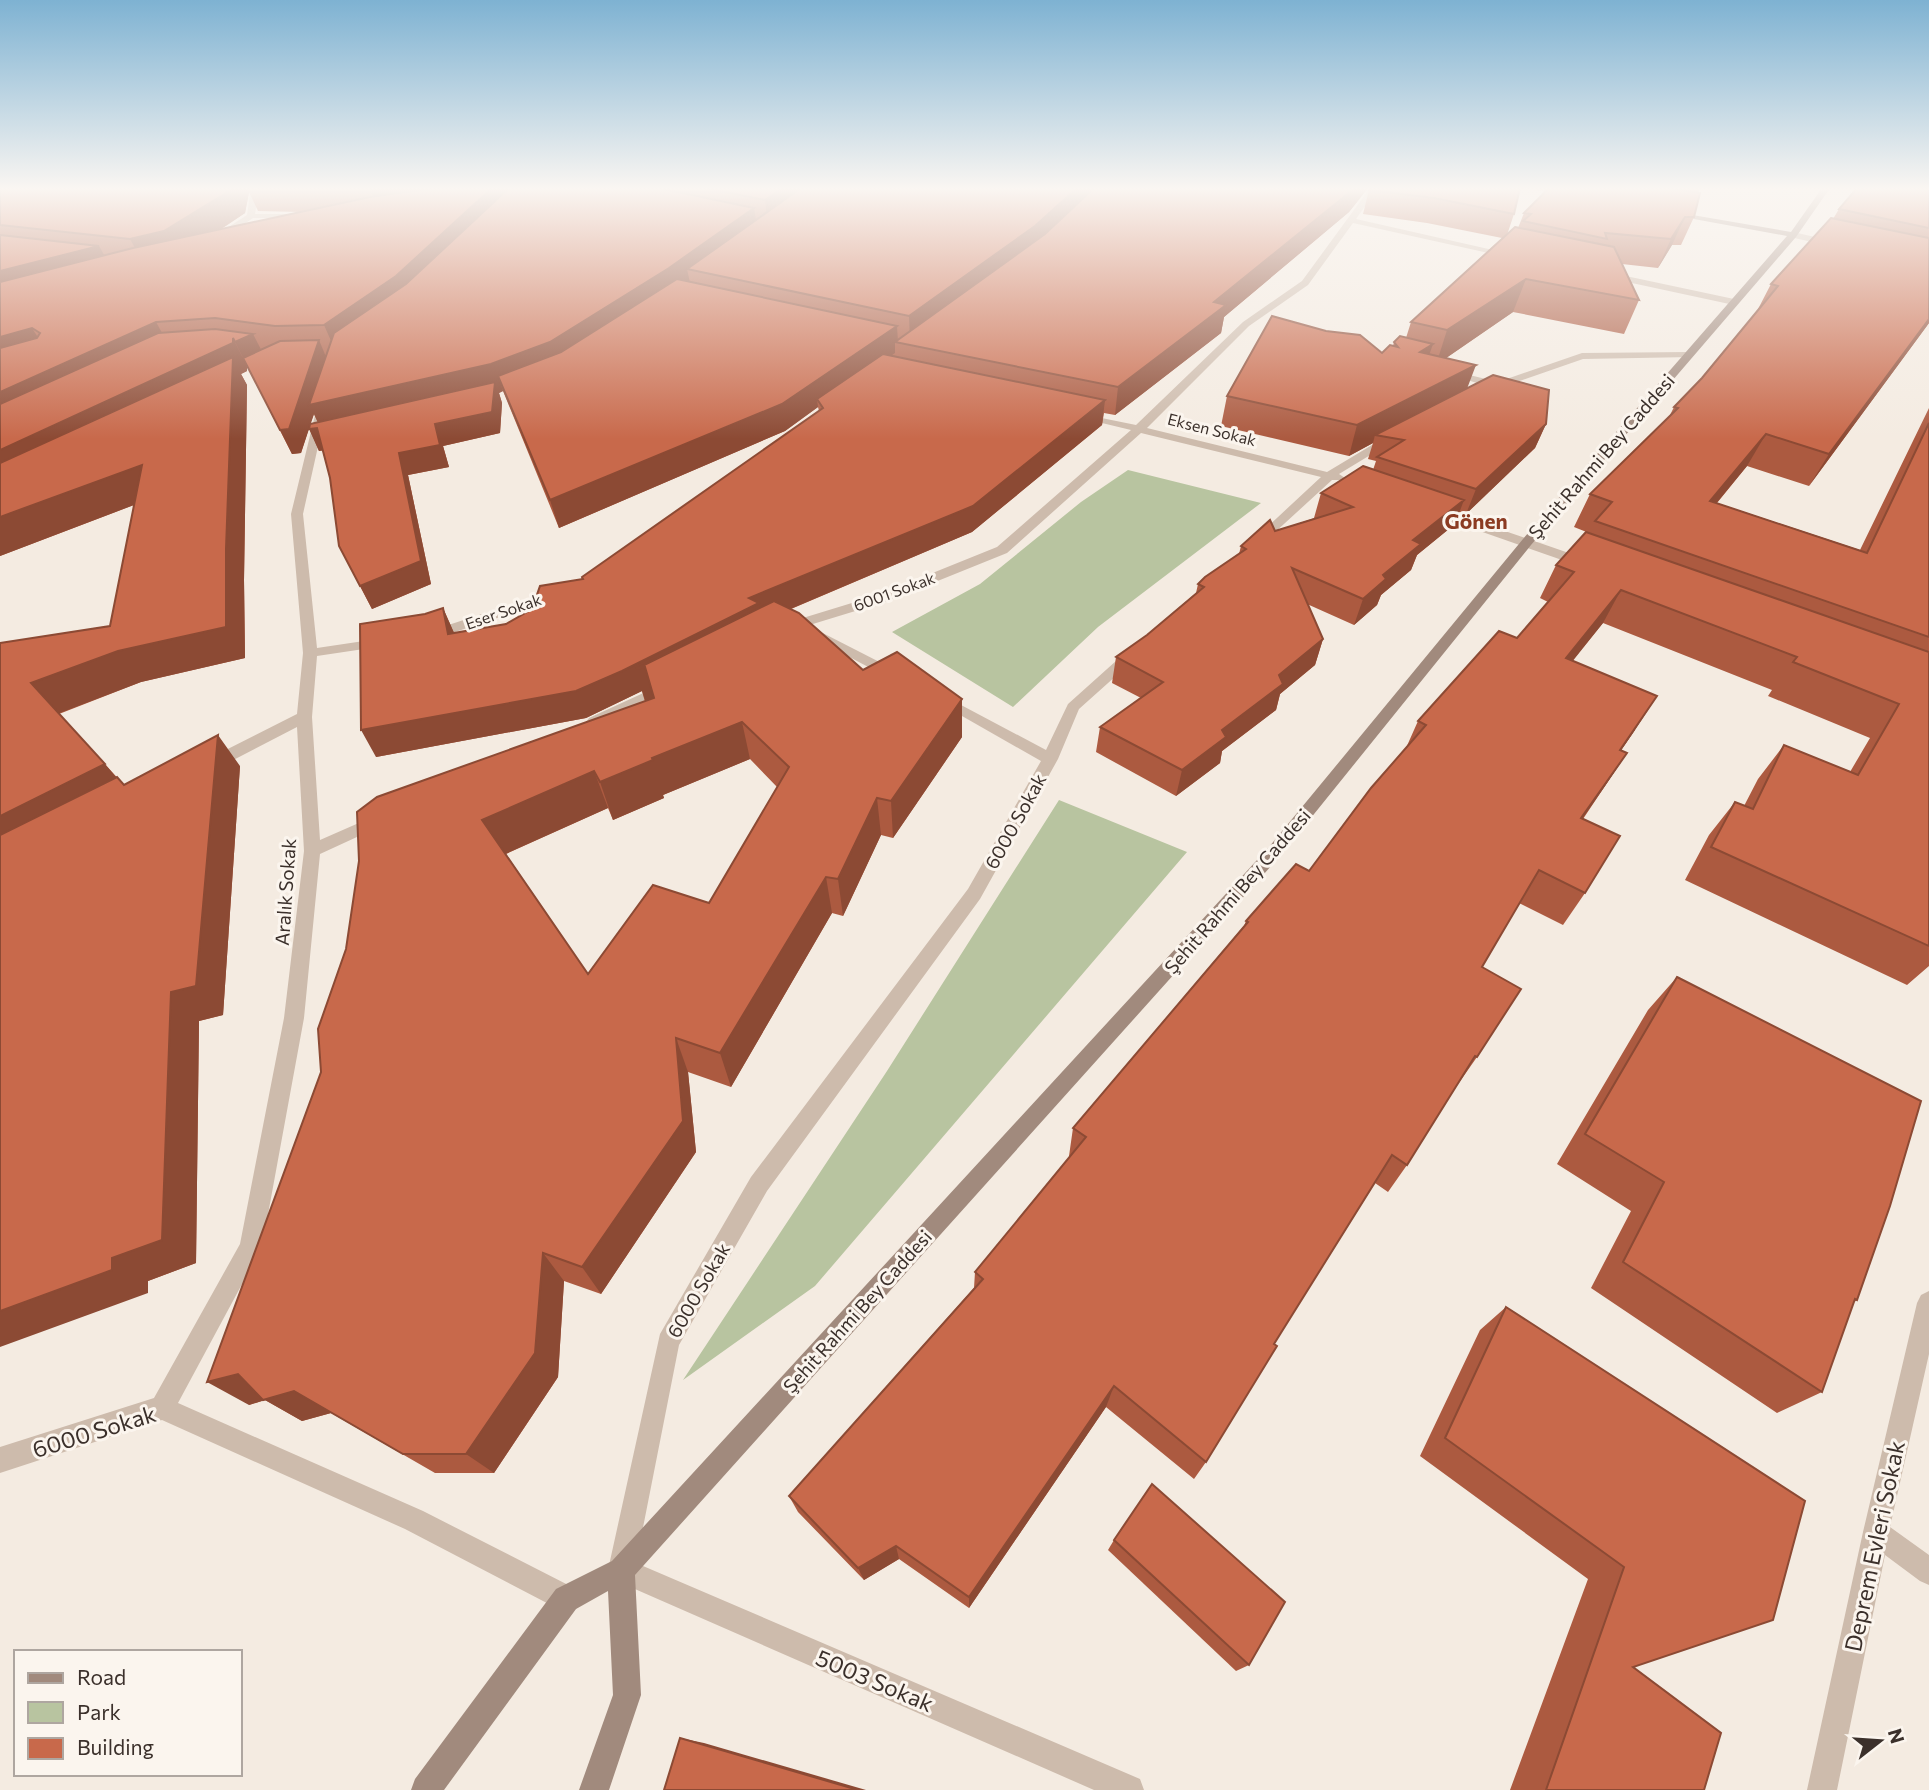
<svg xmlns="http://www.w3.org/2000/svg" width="1929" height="1790" viewBox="0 0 1929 1790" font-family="Commissioner,sans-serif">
<rect width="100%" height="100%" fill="#f4ebe1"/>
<g fill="#b8c4a0">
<polygon points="1128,470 1261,503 1098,627 1013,707 892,632 980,584 1081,502"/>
<polygon points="1059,800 1187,852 815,1286 683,1380 887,1071"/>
</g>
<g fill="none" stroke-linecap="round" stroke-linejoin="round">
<g fill="#cdbbac" fill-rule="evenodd">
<polygon points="251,188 259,188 255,214 306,214 310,216 306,218 253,218 219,241 213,241 213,237 247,215"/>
<polygon points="1370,188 1378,188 1356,219 1515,255 1511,258 1353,223 1308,285 1249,326 1147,428 1327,472 1387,436 1395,436 1395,440 1339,474 1345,478 1343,480 1332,480 1260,546 1252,546 1250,543 1321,477 1141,433 1007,553 888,601 790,631 780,631 780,625 878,595 997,547 1131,430 1077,417 1077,413 1136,425 1243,322 1302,281"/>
<polygon points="1607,272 1734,299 1739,302 1734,305 1604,277 1603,275"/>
<polygon points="1688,352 1692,353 1692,357 1583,359 1491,391 1486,388 1487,386 1444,373 1449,370 1498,382 1582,353"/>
<polygon points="320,412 325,415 303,514 317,648 384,638 391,642 384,646 317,656 312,717 320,840 377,815 385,821 383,825 320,854 304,1018 262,1247 178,1403 423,1511 576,1589 580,1599 576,1609 566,1613 405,1529 162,1420 0,1473 0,1447 154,1398 240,1244 284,1018 304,851 297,727 216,769 204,769 202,765 204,761 297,714 303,653 291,514 315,415"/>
<polygon points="1435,507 1592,561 1593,564 1592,567 1582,567 1431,514 1429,511"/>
<polygon points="555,590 560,591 560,597 434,639 424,639 422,636 424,633"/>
<polygon points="811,627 899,672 901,675 899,678 889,678 806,634 806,628"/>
<polygon points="1131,651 1136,652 1136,658 1079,709 1058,759 980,899 767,1191 679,1345 636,1563 1140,1779 1144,1790 1094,1790 612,1579 608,1570 660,1334 751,1177 968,889 1041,761 934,700 941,695 946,697 1046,750 1068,704 1126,652"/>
<polygon points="663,684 670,689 668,692 599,726 589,726 586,722 589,718"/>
<polygon points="1929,1291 1929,1354 1890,1527 1929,1555 1929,1585 1920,1581 1885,1555 1837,1790 1807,1790 1863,1532 1917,1303 1921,1295"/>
</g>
<polygon fill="#cdbbac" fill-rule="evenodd" points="1793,232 1837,242 1838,244 1834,247 1790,237"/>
<g fill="#a18a7d" fill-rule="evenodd">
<polygon points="1527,188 1543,188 1573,195 1569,197"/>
<polygon points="1822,188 1830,188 1796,237 1531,545 1281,855 635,1575 641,1695 609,1790 579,1790 613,1695 608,1591 576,1609 444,1790 411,1790 415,1779 556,1589 612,1561 1269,847 1523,539 1787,236 1672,215 1669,211 1791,232"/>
</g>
</g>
<g fill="#ac5a40" fill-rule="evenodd">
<path d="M0,188h1368l-19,24 -125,105 -3,16 -106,82 -11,-2 -2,12 -130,107 -181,77 72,61 99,29v38l-69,101 -12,-3 -38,81 -11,-3 -101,174 -43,-15 8,80 -95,142 -37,-13 -6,96 -64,96h-59l-104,-60 -29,8 -37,-21 -16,5 72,-333 -3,-43 327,-327 -3,-11 -56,27 -210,39 49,-143 18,-6 11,25 52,-9 77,-45 236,-168 -1,-4 -33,24 -226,97 -56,-137 -4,2 3,10 -2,30 -57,13 6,21 -41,8 23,109 -59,25 -33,-63 -9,-68 -7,-28 -4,1 -10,-23 -8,25 -9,1 -45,-88v5l-6,3 6,11 -3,195 1,78 -104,24 -82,32 65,71 116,-19 -17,249 -24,6 -3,242 -48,18v12l-148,-650 110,-17 24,-121 -134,51zM249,192l9,19 44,1 -82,18 25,-17zM314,414l4,9 -8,1zM750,759l27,28 -68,116 -121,71 -82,-120 102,-46 5,12 51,-22 -1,-3z"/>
<polygon points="1520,188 1514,214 1507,235 1518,228 1524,213 1549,188 1700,188 1698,193 1694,217 1681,245 1672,245 1658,268 1622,264 1639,300 1624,334 1513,312 1446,358 1467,388 1546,424 1535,448 1466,514 1459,512 1455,524 1417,555 1411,570 1381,595 1377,605 1354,625 1307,604 1323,639 1315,665 1280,694 1276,710 1222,751 1220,763 1176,796 1096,752 1100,727 1141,698 1112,683 1116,657 1147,635 1196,593 1198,584 1239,554 1241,546 1275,531 1315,518 1314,518 1321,493 1373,470 1376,461 1368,459 1373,443 1349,456 1221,426 1227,396 1382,353 1393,346 1394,342 1406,338 1411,322 1502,238 1427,223 1363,214 1369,190"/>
<polygon points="1855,188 1929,188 1929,323 1809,486 1747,466 1717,503 1860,550 1929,408 1929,966 1907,985 1685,880 1709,835 1735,802 1744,806 1758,779 1784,745 1850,772 1870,738 1768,696 1772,690 1603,623 1572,661 1635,730 1621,750 1627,753 1583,819 1585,893 1563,925 1519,903 1482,967 1477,1057 1456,1087 1407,1165 1388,1192 1375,1183 1274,1344 1206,1462 1194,1479 1106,1407 969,1608 899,1559 864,1580 798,1512 789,1496 974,1288 975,1272 1070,1157 1069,1156 1073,1128 1244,926 1246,921 1309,871 1406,748 1418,721 1517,638 1548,602 1540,598 1556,565 1589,533 1574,527 1590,494 1669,417 1674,407 1702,378 1757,311 1771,284 1833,219 1839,209 1851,195"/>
<polygon points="1677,977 1857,1300 1854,1302 1822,1392 1777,1413 1591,1288 1631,1211 1557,1164 1648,1010"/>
<polygon points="1506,1307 1805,1501 1633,1667 1704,1790 1510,1790 1588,1579 1420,1456 1480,1330"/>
<polygon points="1114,1540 1249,1665 1236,1671 1108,1550"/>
</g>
<g fill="#8c4a34">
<polygon points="234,188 248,188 249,192 245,213 178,257 144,264 130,239"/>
<polygon points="370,188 532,188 336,352 324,325 379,212"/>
<polygon points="782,188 818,188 768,224 765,200"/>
<polygon points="1077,188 1101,188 910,343 909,316"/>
<polygon points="1355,188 1368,188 1349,212 1224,317 1221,333 1115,415 1118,387 1214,302"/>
<polygon points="754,208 758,232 687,269 690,283 558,370 498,376 503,391 499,393 502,403 500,433 443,446 449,467 408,475 431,584 372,609 360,586 399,453 323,433 314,414 301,453 292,454 280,430 319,340 329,364"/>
<polygon points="1685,217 1672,245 1658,268 1671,239"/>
<polygon points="99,246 114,272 0,301 0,271"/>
<polygon points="1526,279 1513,312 1436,365 1447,330"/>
<polygon points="1929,319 1929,323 1809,486 1829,454"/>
<polygon points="156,322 171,349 0,430 0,392"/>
<polygon points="897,326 898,342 895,342 895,353 821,405 817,399 818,407 785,431 559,528 550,500"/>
<polygon points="32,328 49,355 0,370 0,337"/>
<polygon points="253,334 267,361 249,370 235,342"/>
<polygon points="233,338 247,366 247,371 241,374 247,385 244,580 245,658 141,682 57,714 31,683 226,549 232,378 0,490 0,450"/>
<polygon points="1433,344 1423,373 1420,352"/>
<polygon points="1476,365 1465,394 1375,435 1373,443 1349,456 1357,425"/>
<polygon points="1105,400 1102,425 972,532 762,621 656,704 647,706 642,691 586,718 376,757 361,730 749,598"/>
<polygon points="1546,424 1535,448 1466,514 1476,489"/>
<polygon points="317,428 327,450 319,451 309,429"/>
<polygon points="1766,434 1747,466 1691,534 1710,501"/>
<polygon points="142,465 160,495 0,556 0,517"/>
<polygon points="1464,500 1455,524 1417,555 1411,570 1381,595 1377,605 1354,625 1363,599 1413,540"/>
<polygon points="1621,590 1603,623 1548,692 1566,658"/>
<polygon points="443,608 455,635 448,634"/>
<polygon points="1323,639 1315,665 1280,694 1276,710 1222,751 1220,763 1176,796 1182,770 1279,675"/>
<polygon points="1657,696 1635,730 1599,783 1620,750"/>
<polygon points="962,699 962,737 893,838 891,801"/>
<polygon points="742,722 750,759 663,795 664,798 613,820 600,782 652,758"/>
<polygon points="218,735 240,766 223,1015 199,1021 196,1263 148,1281 148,1293 0,1347 0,1311 171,992"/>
<polygon points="1627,753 1605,786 1560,851 1581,818"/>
<polygon points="105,764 131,795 0,863 0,816"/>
<polygon points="594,771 608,808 501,856 482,820"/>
<polygon points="877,798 881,835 843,916 838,879"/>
<polygon points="826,877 832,913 731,1087 720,1053"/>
<polygon points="676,1038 688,1072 696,1152 601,1294 582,1267"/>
<polygon points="543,1253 564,1281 558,1377 494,1473 466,1454"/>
<polygon points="238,1374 294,1391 331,1413 302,1421 265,1400 249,1405 207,1382"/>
<polygon points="1114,1386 1106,1407 969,1608 969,1597"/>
<polygon points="896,1546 899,1559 864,1580 858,1568"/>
<polygon points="680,1738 704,1743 866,1790 858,1790"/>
</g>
<g fill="#c8694b" stroke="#8c4a34" stroke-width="2" fill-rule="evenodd">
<polygon points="0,188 234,188 164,231 130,239 0,225"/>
<polygon points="434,188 492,188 396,276 324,325 275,326 215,318 156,322 0,392 0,348 37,338 40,333 32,328 0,337 0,282 133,248 370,197"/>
<polygon points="509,188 659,188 754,208 669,268 550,342 491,364 309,405 334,333 406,284"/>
<polygon points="706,188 782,188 765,200"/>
<polygon points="801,188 1077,188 1035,226 909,316 687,269"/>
<polygon points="1094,188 1355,188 1214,302 1226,305 1118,387 895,342 1045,234"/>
<polygon points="1370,188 1520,188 1514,214 1434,198 1369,190"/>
<polygon points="1549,188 1672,188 1700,193 1694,217 1685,217 1671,239 1605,233 1607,239 1523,221 1531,214 1524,213"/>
<polygon points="1857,188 1929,188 1929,228 1839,209"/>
<polygon points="1831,218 1929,238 1929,319 1829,454 1766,434 1710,501 1867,553 1929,423 1929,637 1595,521 1612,502 1590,494 1678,408 1674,407 1702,378 1778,286 1771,284"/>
<polygon points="1515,227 1614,247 1639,300 1526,279 1447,330 1411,322"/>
<polygon points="0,235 99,246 0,271"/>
<polygon points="677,279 897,326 782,404 550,500 498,376 561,352"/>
<polygon points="1272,316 1326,331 1360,335 1382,353 1390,345 1398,347 1394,342 1400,336 1433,344 1420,352 1476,365 1357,425 1227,396"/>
<polygon points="215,329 253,334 235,342 233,338 233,343 0,450 0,404 158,333"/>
<polygon points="319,340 289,429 280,430 243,358 280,341"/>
<polygon points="883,354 1105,400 973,506 749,598 759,603 622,671 576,691 361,730 360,624 425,614 443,608 448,634 506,624 532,609 540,586 583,579 582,577 823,408 817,399"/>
<polygon points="233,357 226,549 226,627 118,651 31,683 105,764 0,816 0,643 110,626 142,465 0,517 0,463"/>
<polygon points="1493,375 1549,390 1546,424 1476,489 1377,457 1404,440 1375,435"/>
<polygon points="495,382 492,412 435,424 440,445 399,453 421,561 360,586 339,546 330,478 317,428 309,429 310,424"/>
<polygon points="1363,466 1464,500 1413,540 1421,544 1383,575 1386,579 1363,599 1292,568 1323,639 1279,675 1283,684 1222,730 1226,737 1182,770 1100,727 1163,682 1116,657 1147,635 1204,587 1198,584 1205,577 1246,549 1241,546 1270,520 1275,531 1353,507 1321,493"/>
<polygon points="1586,532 1929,652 1929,946 1711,847 1735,802 1753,809 1784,745 1858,775 1899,704 1793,662 1797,657 1621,590 1566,658 1657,696 1620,750 1627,753 1581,818 1620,836 1585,893 1539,870 1482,967 1521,989 1477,1057 1475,1056 1407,1165 1392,1155 1274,1344 1277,1346 1206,1462 1114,1386 969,1597 896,1546 858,1568 789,1496 983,1279 975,1272 1086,1137 1073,1128 1248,922 1246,921 1296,864 1309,871 1371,788 1426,725 1418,721 1499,631 1517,638 1574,572 1556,565"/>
<path d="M774,601l25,12 64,57 34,-18 65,47 -71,102 -14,-3 -39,81 -12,-2 -106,176 -44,-15 7,83 -101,146 -39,-14 -8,100 -69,101h-63l-109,-63 -31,9 -25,-26 -31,8 114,-310 -3,-43 28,-80 13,-88 -2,-49 20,-15 277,-99 -9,-31 -9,2zM742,722l47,45 -80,136 -56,-18 -65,89 -106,-154 112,-49 6,11 53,-22 -1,-2z"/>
<polygon points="218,735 196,986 171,992 162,1240 112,1258 112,1270 0,1311 0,835 117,777 124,785"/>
<polygon points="1677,977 1921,1101 1890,1206 1857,1300 1855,1299 1822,1392 1623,1262 1664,1182 1585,1134"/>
<polygon points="1506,1307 1805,1501 1773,1620 1633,1667 1721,1733 1704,1790 1546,1790 1624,1567 1445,1438"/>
<polygon points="1152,1484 1285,1602 1249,1665 1114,1540"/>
<polygon points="680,1738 858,1790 664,1790"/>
</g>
<linearGradient id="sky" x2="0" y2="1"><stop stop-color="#7eb2d2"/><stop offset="0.43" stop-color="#faf6f2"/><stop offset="1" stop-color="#faf6f2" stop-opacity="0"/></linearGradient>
<rect width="1929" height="439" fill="url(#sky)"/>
<g text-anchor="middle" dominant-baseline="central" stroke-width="6" stroke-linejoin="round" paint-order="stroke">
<g font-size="16" fill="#3b302b" stroke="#fbf5ee">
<text transform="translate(1212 429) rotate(14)">Eksen Sokak</text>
<text transform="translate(894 591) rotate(-20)">6001 Sokak</text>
<text transform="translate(503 611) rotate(-19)">Eser Sokak</text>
</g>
<g font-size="19" fill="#3b302b" stroke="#fbf5ee">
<text transform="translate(1601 456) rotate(-49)">Şehit Rahmi Bey Caddesi</text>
<text transform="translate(1015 821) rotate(-61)">6000 Sokak</text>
<text transform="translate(1237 891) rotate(-49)">Şehit Rahmi Bey Caddesi</text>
<text transform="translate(285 892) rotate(-86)">Aralık Sokak</text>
<text transform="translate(698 1290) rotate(-60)">6000 Sokak</text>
<text transform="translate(857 1311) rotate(-48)">Şehit Rahmi Bey Caddesi</text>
</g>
<g font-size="21" font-weight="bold" fill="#8c3b22" stroke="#fbf5ee">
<text x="1476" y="520">Gönen</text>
</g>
<g font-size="23" fill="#3b302b" stroke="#fbf5ee">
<text transform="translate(94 1431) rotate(-17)">6000 Sokak</text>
<text transform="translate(1874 1546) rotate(-78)">Deprem Evleri Sokak</text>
<text transform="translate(875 1680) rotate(23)">5003 Sokak</text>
</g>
</g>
<rect x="14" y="1650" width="228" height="126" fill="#fbf5ee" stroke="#aea6a0" stroke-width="2"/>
<rect x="28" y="1673" width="35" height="10" fill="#a18a7d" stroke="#aea6a0" stroke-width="2"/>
<text x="77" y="1685" font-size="21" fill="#3b302b">Road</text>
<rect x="28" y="1702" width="35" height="21" fill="#b8c4a0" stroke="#aea6a0" stroke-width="2"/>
<text x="77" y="1720" font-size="21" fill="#3b302b">Park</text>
<rect x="28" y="1738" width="35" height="21" fill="#c8694b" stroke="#aea6a0" stroke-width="2"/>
<text x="77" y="1755" font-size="21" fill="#3b302b">Building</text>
<g transform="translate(1880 1741) rotate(73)" stroke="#fbf5ee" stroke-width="5" paint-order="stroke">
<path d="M0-5L12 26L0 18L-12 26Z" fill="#3b302b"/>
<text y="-10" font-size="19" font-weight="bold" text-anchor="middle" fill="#3b302b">N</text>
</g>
</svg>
